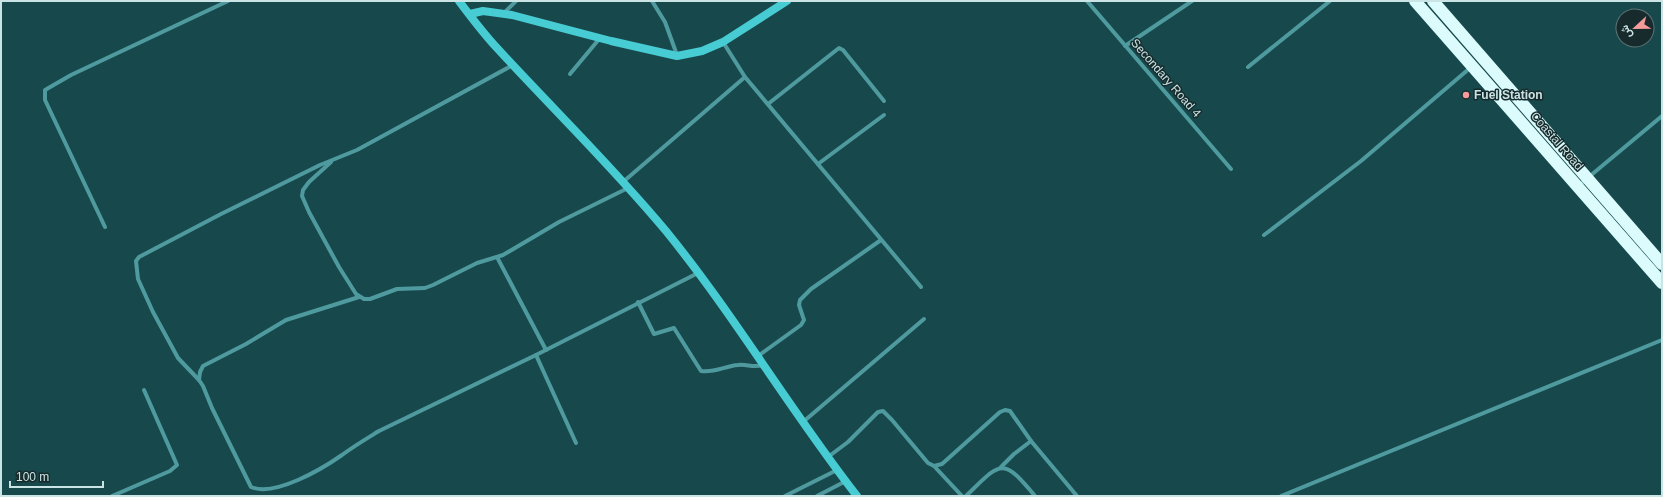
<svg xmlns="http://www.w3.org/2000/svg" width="1663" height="497" viewBox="0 0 1663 497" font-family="Arial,Vazirmatn,sans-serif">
<rect width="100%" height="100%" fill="#17494c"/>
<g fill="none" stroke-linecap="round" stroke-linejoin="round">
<g stroke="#4f9a9e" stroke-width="4">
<polyline points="652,1 665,22 677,55"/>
<polyline points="1087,1 1231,169"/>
<polyline points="504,13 516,1"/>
<polyline points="723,42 745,77 921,287"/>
<polyline points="1125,46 1192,1"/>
<path d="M513,65l-156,85 -37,15 -99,49 -82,43 -3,4 2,18 15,33 25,46 21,22 4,6 9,22 39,79c24,10 71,-18 91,-32 12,-9 24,-16 37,-24l157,-76 162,-82"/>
<polyline points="1248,67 1330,1"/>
<polyline points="570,74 600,38"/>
<polyline points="768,104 839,48 843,50 884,101"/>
<polyline points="331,162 309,182 303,190 302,196 309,212 339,267 356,294 364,299 370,299 397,289 425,288 433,285 477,263 503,255 559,222 628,188"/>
<polyline points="818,164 884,115"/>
<polyline points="623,182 745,77"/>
<polyline points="1578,186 1662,116"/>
<polyline points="105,227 45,100 45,90 71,75 228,1"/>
<polyline points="1264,235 1361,161 1470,68"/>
<polyline points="497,257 546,350"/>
<path d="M638,302l16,32 20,-6 27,43c14,2 24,-5 37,-6 10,-1 14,3 26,0"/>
<polyline points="536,355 576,443"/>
<polyline points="758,356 801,325 804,320 799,305 800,300 811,289 881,240"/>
<polyline points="199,380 200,372 203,366 246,344 286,320 359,297"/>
<polyline points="803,422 924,319"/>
<polyline points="828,457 848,442 878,412 883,411 892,420 928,463 934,466 942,464 1000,412 1005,410 1010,411 1031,441"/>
<polyline points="934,466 962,496"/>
<polyline points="1001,467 1014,454 1031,441 1077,496"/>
<polyline points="112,496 170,471 177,465 144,390"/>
<polyline points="785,496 837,470"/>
<polyline points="817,496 846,481"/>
<path d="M966,496c35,-34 36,-40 69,0"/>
<polyline points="1281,496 1662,340"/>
</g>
<g stroke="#48ccd3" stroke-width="8">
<path d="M459,1c12,16 24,32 38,47 56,61 116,119 169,183 69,85 124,179 191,265"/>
<polyline points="470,14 483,11 512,15 611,41 677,56 702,51 723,42 787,1"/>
</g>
<g stroke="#dbfbfc" stroke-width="12">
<polyline points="1415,1 1662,283"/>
<polyline points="1433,1 1662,264"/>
</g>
</g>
<circle fill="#f59b9a" stroke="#172b2d" stroke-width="1.5" cx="1466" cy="95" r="4"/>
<g text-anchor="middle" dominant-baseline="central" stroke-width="3" stroke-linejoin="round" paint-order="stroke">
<g font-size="12" fill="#cae3e4" stroke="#172b2d">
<text transform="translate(1166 78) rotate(49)">Secondary Road 4</text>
<text transform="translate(1557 141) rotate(49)">Coastal Road</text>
</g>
<g font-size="12" font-weight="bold" fill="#cae3e4" stroke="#172b2d" text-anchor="start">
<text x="1474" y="95">Fuel Station</text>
</g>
</g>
<rect width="1663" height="497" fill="none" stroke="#cae3e4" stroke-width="4"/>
<g transform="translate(1635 28) rotate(248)"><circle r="19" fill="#172b2d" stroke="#5f7576"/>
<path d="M0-3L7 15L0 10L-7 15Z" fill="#f59b9a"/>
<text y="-6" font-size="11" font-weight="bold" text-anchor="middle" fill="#cae3e4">ش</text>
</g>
<path d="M10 481v6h93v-6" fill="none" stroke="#cae3e4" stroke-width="2"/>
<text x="16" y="481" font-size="12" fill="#cae3e4" stroke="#172b2d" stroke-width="3" paint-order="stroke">100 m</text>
</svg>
